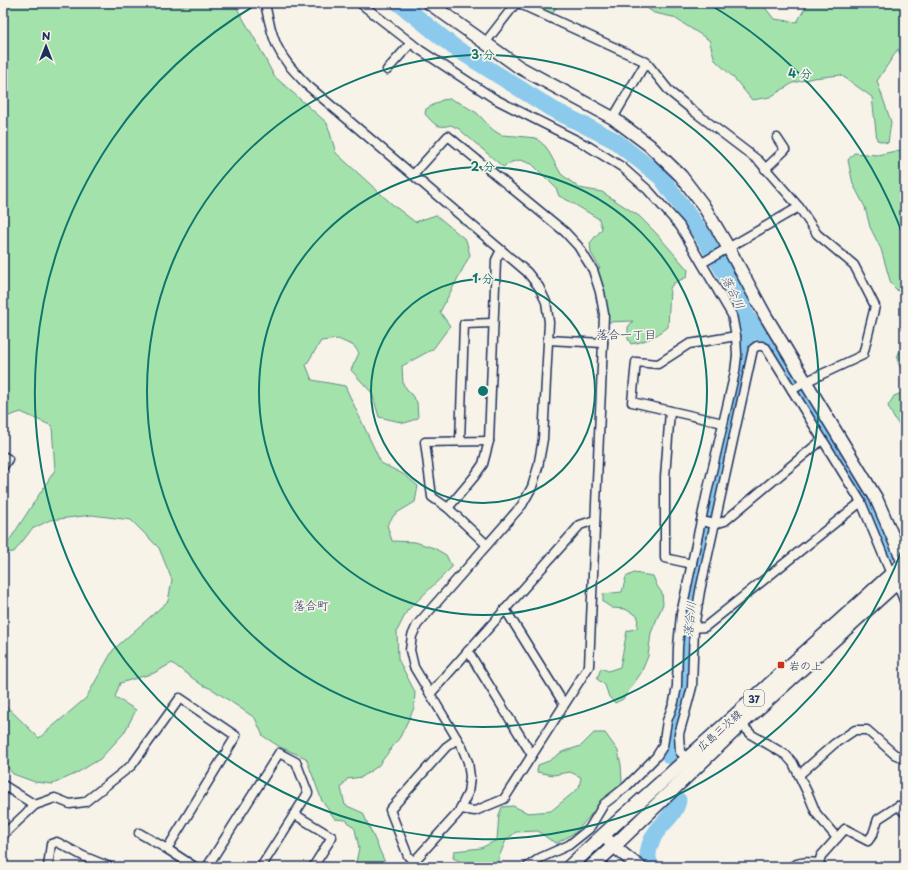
<svg xmlns="http://www.w3.org/2000/svg" width="908" height="870" viewBox="0 0 908 870" font-family="'Playpen Sans','Klee One',sans-serif">
<rect width="100%" height="100%" fill="#f7f3e8"/>
<filter id="ink" filterUnits="userSpaceOnUse"><feTurbulence type="fractalNoise" baseFrequency=".025" numOctaves="2"/><feDisplacementMap in="SourceGraphic" scale="8" xChannelSelector="R" yChannelSelector="G"/><feConvolveMatrix kernelMatrix="1 2 1 2 8 2 1 2 1" color-interpolation-filters="sRGB"/></filter>
<g filter="url(#ink)">
<g fill="#a3e3ab" stroke="#5f8984">
<polygon points="3,3 234,3 256,41 274,76 327,123 336,153 393,205 415,222 436,215 466,240 470,255 440,312 450,326 433,349 402,366 403,384 417,402 418,418 405,423 379,417 372,393 351,370 359,353 354,346 338,339 321,341 306,365 312,380 345,386 381,463 405,475 418,486 415,502 395,514 387,525 392,541 415,542 434,548 446,555 452,567 407,611 397,631 398,659 415,692 414,708 400,737 378,766 362,777 347,779 341,788 345,805 363,813 387,867 355,867 359,848 355,829 346,820 335,819 322,801 306,758 280,747 263,736 255,718 212,689 202,685 172,663 154,673 120,683 115,697 136,710 124,733 100,759 75,774 53,784 35,782 13,774 3,762 3,703 39,738 86,698 113,650 168,601 172,580 159,548 131,520 92,515 50,520 32,529 14,552 3,553 3,551 9,541 55,470 52,426 21,412 6,417 3,416"/>
<polygon points="523,3 558,3 551,17"/>
<polygon points="640,3 763,3 763,5 774,19 797,22 808,3 905,3 905,67 898,49 877,81 891,122 888,143 877,140 872,97 841,75 813,78 793,83 770,97 752,100 734,78 715,60 709,40 673,17 654,13"/>
<path d="M450,99l10,4 17,10 16,17 8,5 15,1 20,2 10,9 15,27 18,14 23,4 37,24 16,16 33,38 -1,7 -13,6 -4,5 -2,39c-11,9 -23,15 -37,17l-3,-5v-12l5,-6 -27,1 -10,-52 4,-2 -9,-15 -1,-10 12,-14 -3,-10 -30,-18 -10,-5 -3,-8 -24,-24 -12,-4 -8,2 -9,5 -44,-38 -8,-4c-14,4 -17,-1 -26,-11l1,-5 16,-9z"/>
<polygon points="905,149 905,297 903,296 891,284 881,249 870,227 865,207 853,184 848,160 854,153 877,155"/>
<path d="M905,345v26h-3c-6,-12 -7,-16 3,-26z"/>
<polygon points="902,393 905,398 905,433 894,418 888,406 894,396"/>
<polygon points="634,573 653,576 657,586 662,593 663,604 651,633 648,656 641,673 623,699 615,703 609,697 605,685 597,679 601,668 608,671 620,667 627,631 637,628 638,616 625,609 612,608 603,602 603,594 622,592 626,577"/>
<polygon points="594,733 605,733 618,751 621,765 622,782 607,798 595,810 576,832 557,843 550,840 538,831 516,832 506,840 499,857 499,867 472,867 453,858 454,851 481,848 497,840 499,815 502,807 513,806 528,813 551,811 579,788 581,777 570,772 553,775 537,772 538,765 549,761 562,752 581,746"/>
</g>
<g fill="none" stroke-linecap="round" stroke-linejoin="round">
<g stroke="#8bcaec" stroke-width="17">
<polyline points="399,3 454,47 552,109 614,140 661,177 701,233 737,293 747,318 746,346 739,388 694,582 688,617 685,653 684,692 670,736 670,756"/>
<polyline points="747,318 772,345 856,479 868,502 890,552"/>
<path d="M652,867c-1,-1 -3,-4 -3,-5 -3,-9 2,-21 6,-28 7,-11 21,-20 23,-34"/>
</g>
<g stroke="#1b2f5e" stroke-width="11">
<g id="street">
<path d="M265,3c3,15 6,31 13,45 7,15 18,25 29,37l220,187 12,15 7,15 3,20 -6,117 -5,28 -6,20 -10,18 -105,120 -5,11 -2,14 4,17 48,80 6,15 2,15 -2,16 -10,20 -49,54"/>
<polyline points="360,3 420,50 495,99 588,146 622,167 648,190 680,226 732,315 736,336 737,355 735,372 707,493 681,614 678,647 677,686 674,702 667,721 663,746 656,757 626,787 604,804 589,829 569,845 540,858 527,867"/>
<polyline points="518,3 646,62 670,92 696,113 759,161 799,207 817,234 854,265 875,306 863,355 805,382 792,390"/>
<polyline points="485,43 516,3"/>
<polyline points="387,70 411,43"/>
<polyline points="613,118 646,62"/>
<polyline points="765,169 785,150 777,138"/>
<polyline points="413,175 448,136 565,232 578,246 593,270 600,292 604,314 603,343 589,666 504,799 475,811 460,809"/>
<polyline points="702,263 799,207"/>
<polyline points="548,340 603,343"/>
<polyline points="670,411 665,477 665,558 692,564"/>
<polyline points="723,423 632,402 636,362 658,364 689,344 736,336"/>
<polyline points="460,441 464,324 493,323"/>
<polyline points="3,456 8,459 3,467"/>
<polyline points="448,508 474,477 483,464 489,441 496,260 501,250"/>
<polyline points="701,521 715,524 725,521 822,440"/>
<polyline points="487,545 448,508 432,497 425,442 489,441"/>
<polyline points="505,609 564,704"/>
<polyline points="694,628 705,627 861,502"/>
<polyline points="468,651 532,755"/>
<polyline points="430,694 580,525 595,520"/>
<polyline points="741,724 752,735 786,755 793,763 809,796 816,813 837,838"/>
<polyline points="691,761 680,752 679,734 687,706 692,687 694,628 700,591 753,349 757,346 762,346 766,348 861,502 891,574 897,583 905,603"/>
<polyline points="799,775 834,744 855,730 867,730 894,754 905,759"/>
<polyline points="3,785 35,805"/>
<polyline points="294,814 332,837 313,867"/>
<polyline points="139,833 167,849"/>
<polyline points="3,835 35,805 55,798 70,804 85,802 132,765 180,698 236,736 167,849 195,867"/>
<polyline points="414,862 408,856 390,810 446,747 457,739"/>
<polyline points="48,867 51,844 57,842 83,856 110,867"/>
<polyline points="207,867 279,753 296,762 308,793 261,867"/>
<path d="M791,867c8,-6 18,-5 28,-4"/>
<polyline points="822,867 819,863 821,856 845,829 868,841 873,834 878,819 898,806 905,813"/>
</g>
</g>
<g stroke="#1b2f5e" stroke-width="15">
<g id="secondary">
<polyline points="429,3 519,67 613,118 649,145 681,176 703,205 728,247 765,315 876,498 905,565"/>
<path d="M603,835c11,12 23,22 37,32"/>
</g>
</g>
<g stroke="#1b2f5e" stroke-width="16">
<g id="primary">
<polyline points="569,867 614,825 905,562"/>
<polyline points="591,867 613,847 741,724 905,575"/>
</g>
</g>
<use href="#street" stroke="#f7f3e8" stroke-width="8"/>
<use href="#secondary" stroke="#f7f3e8" stroke-width="12"/>
<use href="#primary" stroke="#f7f3e8" stroke-width="13"/>
</g>
</g>
<g fill="none" stroke="#0f766e" stroke-width="2">
<circle cx="483" cy="391" r="112"/>
<circle cx="483" cy="391" r="224"/>
<circle cx="483" cy="391" r="336"/>
<path d="M904 544A448 448 0 1 1 259 3M707 3A448 448 0 0 1 904 238"/>
</g>
<rect fill="#c8321e" stroke="#f7f3e8" stroke-width="1.5" x="777" y="661" width="8" height="8" rx="2"/>
<g text-anchor="middle" dominant-baseline="central" stroke-width="3.5" stroke-linejoin="round" paint-order="stroke">
<rect fill="#f7f3e8" stroke="#5d6a87" stroke-width="1" x="744" y="690" width="20" height="16" rx="3"/>
<g font-size="10" font-weight="bold" fill="#1b2f5e">
<text x="754" y="698">37</text>
</g>
<g font-size="11" fill="#1b2f5e" stroke="#f7f3e8" text-anchor="start">
<text x="789" y="665">岩の上</text>
</g>
<g font-size="11" fill="#1b2f5e" stroke="#f7f3e8">
<text transform="translate(719 730) rotate(-42)">広島三次線</text>
</g>
<g font-size="12" font-style="italic" fill="#375682" stroke="#f7f3e8">
<text transform="translate(734 292) rotate(64)">落合川</text>
<text transform="translate(689 619) rotate(-84)">落合川</text>
</g>
<g font-size="12" fill="#1b2f5e" stroke="#f7f3e8">
<text x="626" y="334">落合一丁目</text>
<text x="311" y="605">落合町</text>
</g>
</g>
<circle cx="483" cy="391" r="6" fill="#0f766e" stroke="#f7f3e8" stroke-width="2"/>
<g font-size="12" text-anchor="middle" font-weight="bold" fill="#0f766e" stroke="#f7f3e8" stroke-width="3.5" stroke-linejoin="round" paint-order="stroke">
<text x="483" y="59">3 分</text>
<text x="800" y="78">4 分</text>
<text x="483" y="171">2 分</text>
<text x="483" y="283">1 分</text>
</g>
<rect width="908" height="870" fill="none" stroke="#f7f3e8" stroke-width="16"/>
<rect x="8" y="8" width="892" height="854" fill="none" stroke="#1b2f5e" stroke-width="1.5" filter="url(#ink)"/>
<g transform="translate(46 46)" stroke="#f7f3e8" stroke-width="3" paint-order="stroke">
<path d="M0-3L7 15L0 10L-7 15Z" fill="#1b2f5e"/>
<text y="-6" font-size="11" font-weight="bold" text-anchor="middle" fill="#1b2f5e">N</text>
</g>
</svg>
